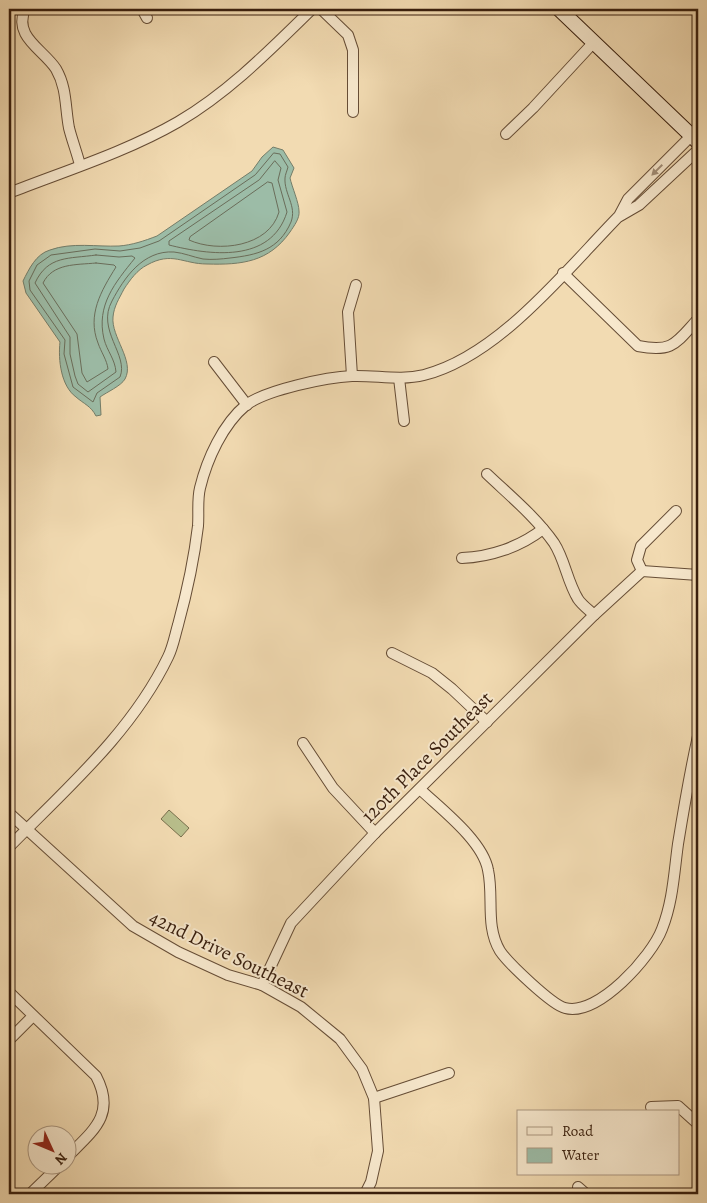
<svg xmlns="http://www.w3.org/2000/svg" width="707" height="1203" viewBox="0 0 707 1203" font-family="Alegreya,serif">
<rect width="100%" height="100%" fill="#f2dbb2"/>
<filter id="stains"><feTurbulence type="fractalNoise" baseFrequency=".004" numOctaves="4"/><feColorMatrix values="0 0 0 0 .2 0 0 0 0 .09 0 0 0 0 .02 0 0 0 .5 -.17"/></filter>
<radialGradient id="worn" r=".72"><stop offset=".6" stop-color="#630" stop-opacity="0"/><stop offset="1" stop-color="#630" stop-opacity=".3"/></radialGradient>
<polygon fill="#b9c08d" stroke="#786f4d" points="169,810 189,828 181,837 161,819"/>
<path fill="#9cbca7" stroke="#747d69" d="M273,147l10,3 11,18 -4,10c2,9 9,25 9,33 1,7 -5,15 -9,21 -21,30 -48,33 -83,32 -24,0 -35,-13 -60,1 -10,5 -17,15 -23,24 -5,10 -10,17 -11,28 -2,20 22,44 12,62 -4,7 -18,13 -25,18l1,18 -5,1c-5,-10 -12,-12 -20,-19 -15,-11 -18,-37 -16,-55l-34,-49 -3,-12c6,-12 13,-27 27,-31 22,-8 47,-3 69,-4 13,-1 25,-5 38,-10l95,-65 10,-14z"/>
<g fill="none" stroke-linecap="round" stroke-linejoin="round">
<g stroke="#6a6d5a" stroke-width="1">
<path d="M274,153l6,1 8,13c-1,4 -3,8 -3,11 -1,16 12,28 6,44 -12,28 -34,33 -61,36 -8,1 -18,2 -27,1 -10,-2 -19,-6 -29,-7 -31,-2 -50,26 -62,49 -16,29 17,54 8,76l-23,16 -4,9 -20,-15 -9,-33 1,-14 -35,-50 -1,-9 8,-16 14,-10 44,-6 25,2 20,-3 19,-7 96,-66z"/>
<path d="M275,161l6,7 -3,12 9,32c-16,52 -78,43 -118,33v-4l90,-61z"/>
<path d="M268,182l4,1 7,29c-10,35 -61,41 -90,28l1,-3z"/>
<path d="M96,255l23,2 13,-1 3,2c-20,25 -39,47 -31,81 3,12 11,20 12,33l-28,20 -10,-8 -3,-8 -5,-22v-17l-35,-54c13,-28 34,-24 61,-28z"/>
<path d="M96,263l18,2 2,2c-15,24 -29,48 -18,76 3,9 9,17 10,26l-21,13 -5,-9 -5,-39 -34,-51c10,-20 33,-18 53,-20z"/>
</g>
<g stroke="#664d36" stroke-width="12">
<g id="street">
<path d="M25,9c-12,28 18,40 31,60 11,19 9,38 13,59 3,12 8,25 11,37"/>
<polyline points="142,9 147,18"/>
<polyline points="321,9 348,35 353,50 353,112"/>
<polyline points="506,134 533,108 594,42"/>
<path d="M9,193c56,-22 117,-41 169,-71 51,-30 92,-72 134,-113"/>
<polyline points="620,216 639,205 698,150"/>
<path d="M563,273l75,73c35,7 38,-3 60,-27"/>
<polyline points="214,362 247,405"/>
<polyline points="352,376 348,312 356,285"/>
<polyline points="399,378 404,421"/>
<path d="M487,474c22,21 49,43 67,69 11,17 13,38 24,56 4,6 11,11 16,16"/>
<path d="M462,558c28,-1 58,-11 81,-29"/>
<polyline points="642,571 637,560 641,546 676,511"/>
<polyline points="642,571 698,575"/>
<polyline points="392,653 432,673 452,689 487,722"/>
<polyline points="303,743 333,788 375,833"/>
<path d="M421,790c20,19 62,51 67,80 6,27 -3,56 12,81 8,12 52,54 65,57 33,9 87,-52 97,-79 11,-28 12,-56 16,-85 6,-37 12,-72 20,-108"/>
<polyline points="9,813 133,926 178,952 228,975 262,985 301,1007 340,1039 362,1069 374,1098 378,1151 371,1182 365,1194"/>
<path d="M9,847c57,-58 123,-115 159,-190 5,-10 7,-22 10,-32 9,-33 16,-65 20,-99 1,-12 -1,-26 2,-38 7,-29 23,-64 46,-83 20,-15 81,-28 106,-29 24,-1 48,5 72,-1 75,-19 142,-105 195,-159l9,-17 63,-63"/>
<polyline points="262,985 291,923 375,833 594,615 642,571"/>
<path d="M9,992l87,84c20,38 -2,54 -28,80"/>
<polyline points="9,1040 33,1016"/>
<polyline points="374,1098 449,1073"/>
<polyline points="651,1107 678,1106 698,1124"/>
<polyline points="578,1187 586,1194"/>
<polyline points="30,1194 59,1166"/>
</g>
</g>
<g stroke="#381e0d" stroke-width="16">
<polyline id="secondary" points="559,9 698,142"/>
</g>
<use href="#street" stroke="#f7e8cd" stroke-width="10"/>
<use href="#secondary" stroke="#f7e8cd" stroke-width="14"/>
</g>
<defs><path id="oneway-solid" d="M-6-.8H1V-3.2L6.5 0L1 3.2V.8H-6Z" transform="scale(1.25)"/></defs>
<use fill="#a18d77" href="#oneway-solid" transform="translate(657 170) rotate(135)"/>
<g text-anchor="middle" dominant-baseline="central" stroke-width="4" stroke-linejoin="round" paint-order="stroke">
<g font-size="20" fill="#381e0d" stroke="#f7e8cd">
<text transform="translate(427 757) rotate(-45)">120th Place Southeast</text>
<text transform="translate(229 954) rotate(26)">42nd Drive Southeast</text>
</g>
</g>
<rect width="707" height="1203" fill="none" stroke="#f2dbb2" stroke-width="30"/>
<rect x="10" y="10" width="687" height="1183" fill="none" stroke="#381e0d" stroke-width="2.5"/>
<rect x="15" y="15" width="677" height="1173" fill="none" stroke="#381e0d"/>
<rect x="517" y="1110" width="162" height="65" fill="#f7e8cd" stroke="#ab9780"/>
<rect x="527" y="1127" width="25" height="8" fill="#f7e8cd" stroke="#ab9780"/>
<text x="562" y="1136" font-size="15" fill="#381e0d">Road</text>
<rect x="527" y="1148" width="25" height="15" fill="#9cbca7" stroke="#ab9780"/>
<text x="562" y="1160" font-size="15" fill="#381e0d">Water</text>
<g transform="translate(52 1150) rotate(134)"><circle r="24" fill="#f7e8cd" stroke="#ab9780"/>
<path d="M0-4L9 19L0 12L-9 19Z" fill="#8f2418"/>
<text y="-8" font-size="14" font-weight="bold" text-anchor="middle" fill="#381e0d">N</text>
</g>
<rect width="100%" height="100%" filter="url(#stains)"/>
<rect width="100%" height="100%" fill="url(#worn)"/>
</svg>
